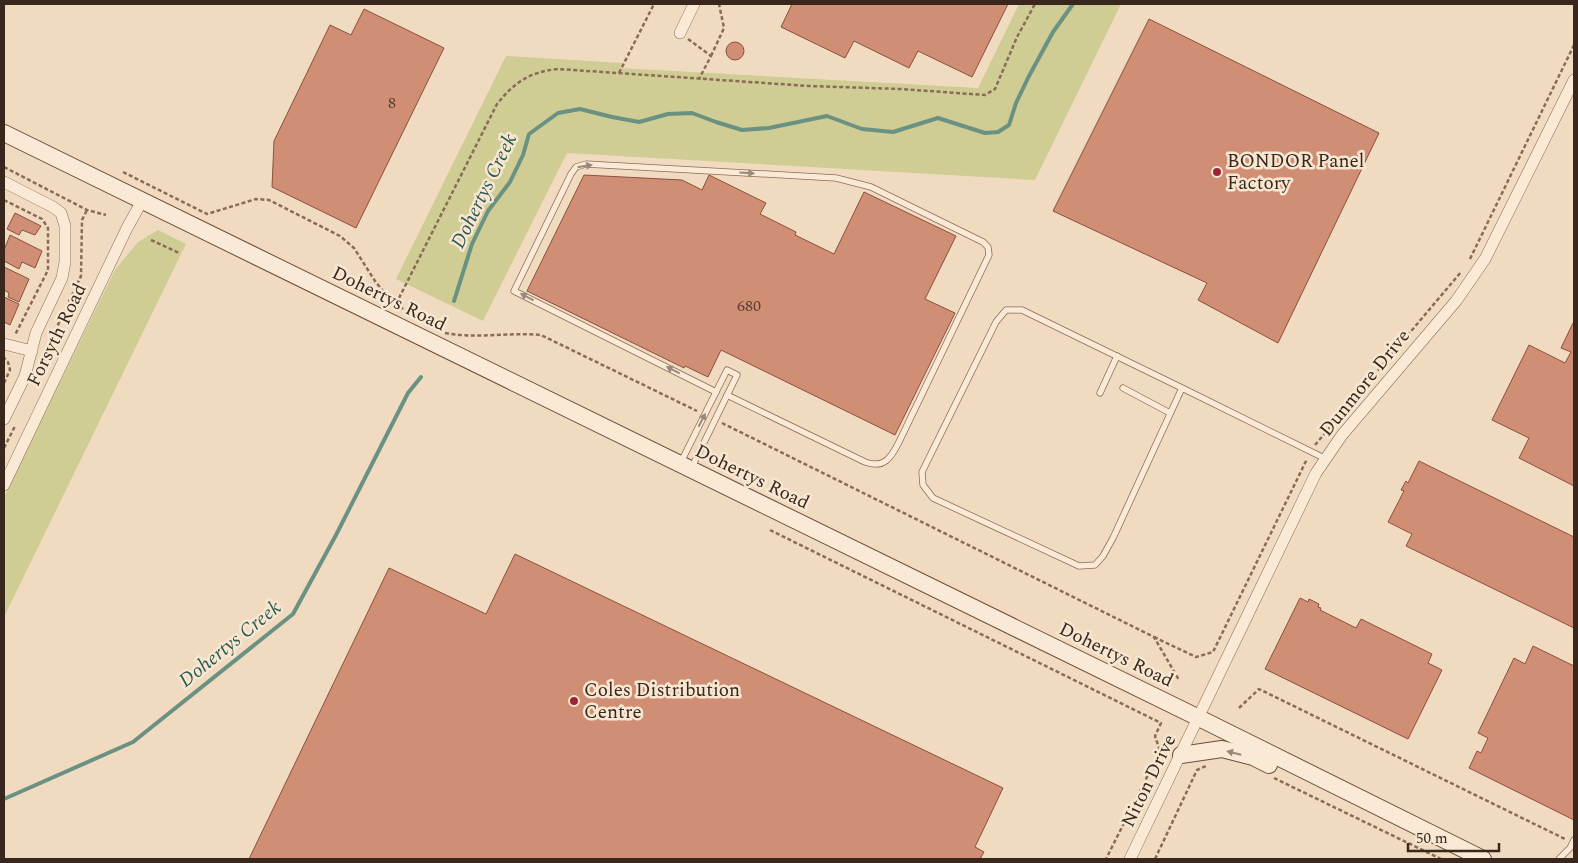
<svg xmlns="http://www.w3.org/2000/svg" width="1578" height="863" viewBox="0 0 1578 863" font-family="Spectral,serif">
<rect width="100%" height="100%" fill="#f0dbc1"/>
<g fill="#cfcd94">
<polygon points="1019,4 1121,4 1035,180 567,153 483,321 396,279 506,56 622,63 620,68 978,88"/>
<polygon points="158,230 186,244 4,617 4,497 115,270 138,242"/>
</g>
<g fill="none" stroke-linecap="round" stroke-linejoin="round">
<g stroke="#6a9182" stroke-width="4">
<polyline points="454,301 472,244 488,211 510,182 523,155 529,134 558,113 580,109 612,117 639,122 668,114 692,113 716,122 742,130 769,128 827,116 862,129 893,132 938,118 985,133 998,132 1009,125 1016,103 1029,76 1053,32 1073,4"/>
<polyline points="4,799 133,742 293,614 336,535 408,393 421,377"/>
</g>
</g>
<g fill="#d08e75" stroke="#8b503c">
<polygon points="792,4 1008,4 972,77 918,51 909,68 854,41 845,58 781,27"/>
<polygon points="364,9 444,48 356,228 272,187 274,141 330,25 351,35"/>
<polygon points="1149,19 1379,133 1278,343 1198,300 1207,283 1053,211"/>
<circle cx="735" cy="51" r="9"/>
<polygon points="584,175 682,180 702,190 709,175 766,203 760,214 796,232 795,235 834,254 864,192 956,236 925,299 955,313 895,435 721,350 708,377 685,366 684,368 527,291"/>
<polygon points="15,213 41,226 35,235 22,230 19,235 7,229"/>
<polygon points="10,235 42,251 35,268 22,262 19,269 4,261 4,250"/>
<polygon points="4,267 29,279 19,302 8,297 9,293 4,290"/>
<polygon points="4,297 19,304 10,325 4,322"/>
<polygon points="1573,323 1574,324 1574,486 1519,458 1529,438 1492,420 1529,345 1565,363 1571,352 1561,348"/>
<polygon points="1419,461 1574,537 1574,628 1406,546 1412,534 1388,522 1404,491 1401,490 1406,481 1408,483"/>
<polygon points="515,554 1003,788 975,847 984,852 980,859 249,859 389,568 486,614"/>
<polygon points="1300,598 1308,602 1309,599 1319,604 1318,607 1321,608 1320,610 1356,628 1361,619 1432,654 1428,663 1442,670 1408,739 1265,669"/>
<polygon points="1533,646 1574,666 1574,820 1469,768 1477,751 1481,753 1488,738 1478,733 1514,658 1525,664"/>
</g>
<g fill="none" stroke-linecap="round" stroke-linejoin="round">
<g stroke="#8a6b58" stroke-width="7">
<g id="service">
<polyline points="1123,388 1170,413"/>
<polyline points="1182,388 1022,310 1006,310 996,322 922,472 923,485 933,498 1079,566 1095,565 1103,556 1113,538 1182,388 1326,459"/>
<path d="M716,392l-202,-101 57,-117 5,-7 10,-3 250,14 35,9 112,55 5,5 1,8 -90,187c-8,16 -15,27 -34,20l-138,-67"/>
<polyline points="1100,393 1117,356"/>
<polyline points="681,462 727,370 737,375 691,469"/>
<polyline points="1559,859 1570,848 1574,840"/>
</g>
</g>
<g stroke="#8a6b58" stroke-width="12">
<g id="minor">
<polyline points="680,33 694,4"/>
<polyline points="4,182 53,207 61,213 65,226 65,262 62,278 36,333 25,376 4,419"/>
<polyline points="4,344 32,351"/>
<polyline points="4,485 127,228 142,201"/>
<polyline points="1130,859 1316,473 1342,435 1456,301 1485,259 1574,80"/>
</g>
</g>
<g stroke="#6c4d3b" stroke-width="18">
<g id="secondary">
<polyline points="4,133 1199,718 1483,859"/>
<polyline points="1181,755 1222,749 1253,757 1269,765"/>
</g>
</g>
<g stroke="#8a6b58" stroke-width="2.5" stroke-dasharray="4 2.5" stroke-linecap="butt">
<polyline points="688,39 711,56 699,79"/>
<polyline points="711,56 724,28 719,4"/>
<polyline points="619,73 654,4"/>
<polyline points="4,167 87,210 106,215"/>
<polyline points="123,172 207,214 256,199 269,200 340,236 354,248 375,281 390,300 416,318"/>
<polyline points="4,200 42,219 48,228 48,270 15,335"/>
<polyline points="151,240 179,253"/>
<polyline points="1470,259 1574,45"/>
<path d="M396,304l101,-200c18,-22 32,-32 61,-35l251,17 92,3 84,6 10,-6 22,-52 18,-33"/>
<path d="M445,333c31,6 64,-1 96,2l156,76"/>
<polyline points="37,380 49,352 56,329 81,276 82,220 87,210"/>
<polyline points="4,383 10,370 8,362 4,360 6,356"/>
<polyline points="722,423 1154,637 1179,680"/>
<polyline points="1315,445 1461,272"/>
<polyline points="4,448 15,426"/>
<polyline points="770,530 1161,723 1155,736 1160,751 1106,859"/>
<polyline points="1154,637 1196,657 1213,652 1307,459"/>
<polyline points="1239,708 1259,689 1565,839"/>
<polyline points="1274,778 1441,859"/>
<polyline points="1155,859 1197,770 1206,766"/>
</g>
<use href="#service" stroke="#faead5" stroke-width="5.5"/>
<use href="#minor" stroke="#faead5" stroke-width="11"/>
<use href="#secondary" stroke="#faead5" stroke-width="16"/>
</g>
<defs><path id="oneway-solid" d="M-6-.8H1V-3.2L6.5 0L1 3.2V.8H-6Z" transform="scale(1.25)"/></defs>
<g fill="#9a8879">
<use href="#oneway-solid" transform="translate(585 166) rotate(-9)"/>
<use href="#oneway-solid" transform="translate(747 173) rotate(3)"/>
<use href="#oneway-solid" transform="translate(527 297) rotate(-153)"/>
<use href="#oneway-solid" transform="translate(673 370) rotate(-153)"/>
<use href="#oneway-solid" transform="translate(702 420) rotate(-63)"/>
<use href="#oneway-solid" transform="translate(1234 753) rotate(-166)"/>
</g>
<g fill="#9c2436" stroke="#f7e7d1" stroke-width="2">
<circle cx="1217" cy="172" r="5"/>
<circle cx="574" cy="701" r="5"/>
</g>
<g text-anchor="middle" dominant-baseline="central" stroke-width="5" stroke-linejoin="round" paint-order="stroke">
<g font-size="16" fill="#5f4033">
<text x="392" y="103">8</text>
<text x="749" y="306">680</text>
</g>
<g font-size="19" fill="#39261d" stroke="#f7e7d1" text-anchor="start">
<text x="1227" y="161">BONDOR Panel<tspan x="1227" dy="22">Factory</tspan></text>
<text x="584" y="690">Coles Distribution<tspan x="584" dy="22">Centre</tspan></text>
</g>
<g font-size="19" fill="#39261d" stroke="#f7e7d1">
<text transform="translate(389 299) rotate(26)">Dohertys Road</text>
<text transform="translate(57 335) rotate(-64)">Forsyth Road</text>
<text transform="translate(1365 383) rotate(-51)">Dunmore Drive</text>
<text transform="translate(752 477) rotate(26)">Dohertys Road</text>
<text transform="translate(1116 655) rotate(26)">Dohertys Road</text>
<text transform="translate(1149 781) rotate(-64)">Niton Drive</text>
</g>
<g font-size="20" font-style="italic" fill="#2b5a50" stroke="#f7e7d1">
<text transform="translate(484 191) rotate(-64)">Dohertys Creek</text>
<text transform="translate(230 644) rotate(-39)">Dohertys Creek</text>
</g>
</g>
<rect width="1578" height="863" fill="none" stroke="#39261d" stroke-width="10"/>
<path d="M1408 843v8h91v-8" fill="none" stroke="#39261d" stroke-width="2.5"/>
<text x="1416" y="843" font-size="15" fill="#39261d" stroke="#f7e7d1" stroke-width="4" paint-order="stroke">50 m</text>
</svg>
